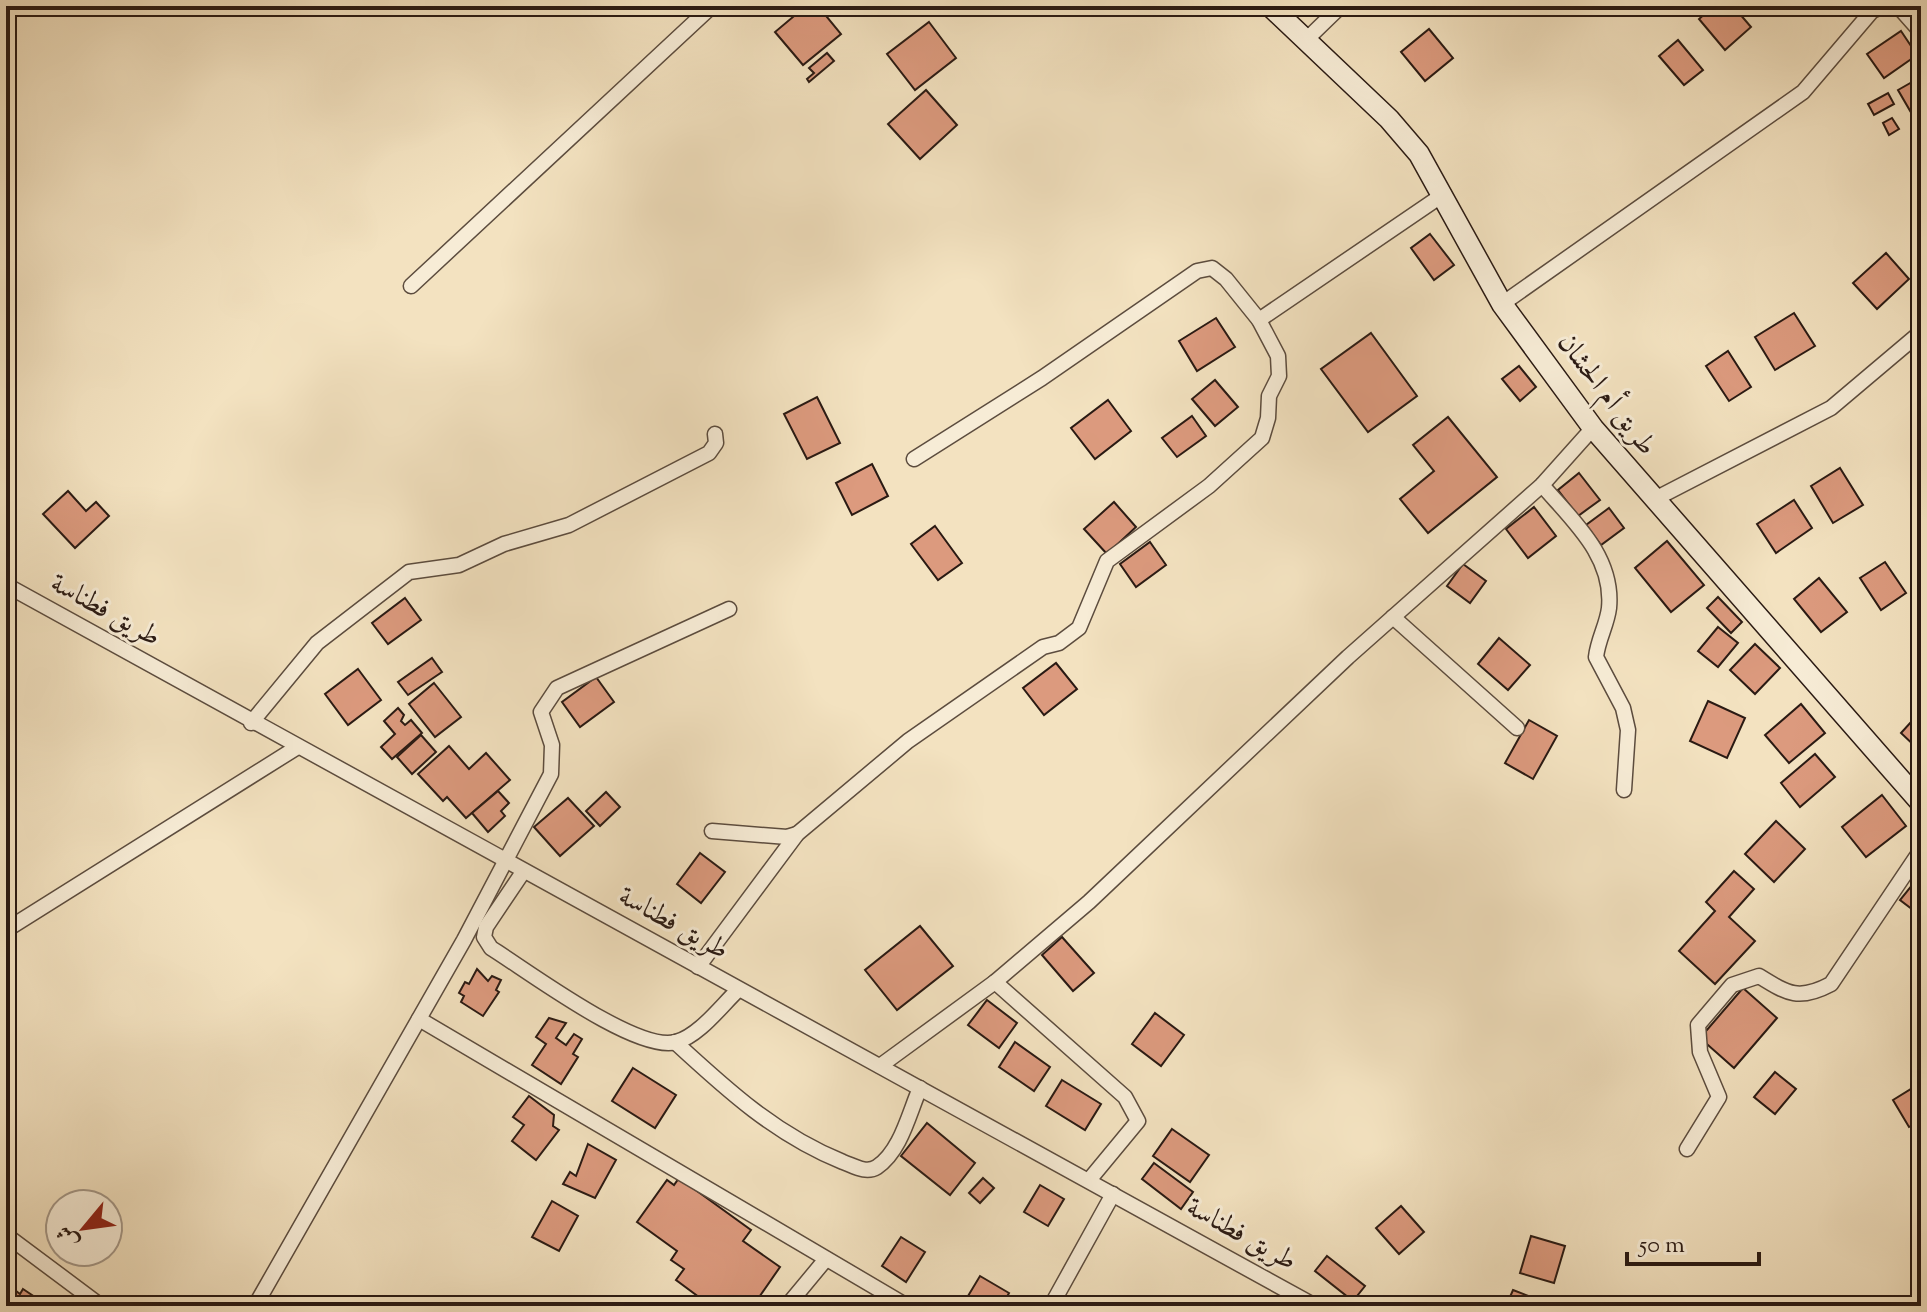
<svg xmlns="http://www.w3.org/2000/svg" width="1927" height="1312" viewBox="0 0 1927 1312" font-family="'Sorts Mill Goudy',Amiri,serif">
<rect width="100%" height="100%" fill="#f3e2c0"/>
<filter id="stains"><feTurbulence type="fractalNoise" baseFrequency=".0025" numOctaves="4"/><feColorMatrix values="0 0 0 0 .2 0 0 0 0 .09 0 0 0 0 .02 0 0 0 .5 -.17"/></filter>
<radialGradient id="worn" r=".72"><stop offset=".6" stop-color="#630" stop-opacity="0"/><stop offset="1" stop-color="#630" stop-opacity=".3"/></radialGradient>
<g fill="#dc9a7e" stroke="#2a1a13" stroke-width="2">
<polygon points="806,6 818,6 841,34 803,65 775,32"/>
<polygon points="1714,6 1733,6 1751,27 1725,50 1699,19"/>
<polygon points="929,22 956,58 915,90 887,54"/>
<polygon points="1429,29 1453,58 1425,81 1401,52"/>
<polygon points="1901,31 1917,55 1884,78 1867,54"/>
<polygon points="1678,40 1703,70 1684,85 1659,56"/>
<polygon points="827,53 834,61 809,82 807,79 814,73 809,68"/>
<polygon points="1921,77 1921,118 1916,121 1898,90"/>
<polygon points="926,90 957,125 920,159 888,124"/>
<polygon points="1888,93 1894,104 1874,115 1868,104"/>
<polygon points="1892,118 1899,129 1889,135 1883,123"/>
<polygon points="1430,234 1454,265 1434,280 1411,248"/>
<polygon points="1886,253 1909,279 1877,309 1853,283"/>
<polygon points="1794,313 1815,346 1775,370 1755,337"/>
<polygon points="1216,318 1235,347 1197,371 1179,341"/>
<polygon points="1371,333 1417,396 1368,432 1321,369"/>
<polygon points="1728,351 1751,387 1729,401 1706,366"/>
<polygon points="1519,366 1536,387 1520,401 1502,379"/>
<polygon points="1215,380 1238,407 1215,426 1192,399"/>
<polygon points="817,397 840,443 807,459 784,414"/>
<polygon points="1108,400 1131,431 1095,459 1071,428"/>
<polygon points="1192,416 1206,436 1177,457 1162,438"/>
<polygon points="1448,417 1497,477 1428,533 1400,499 1434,471 1413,445"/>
<polygon points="872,464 888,496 852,515 836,483"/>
<polygon points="1840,468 1863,505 1833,523 1811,486"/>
<polygon points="1579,473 1600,500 1578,516 1558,490"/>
<polygon points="68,491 86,511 96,502 109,516 75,548 43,514"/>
<polygon points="1794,500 1812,528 1776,553 1757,524"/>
<polygon points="1114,502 1136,527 1107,554 1084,529"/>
<polygon points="1534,507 1556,536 1528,558 1506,529"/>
<polygon points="1609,508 1624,528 1601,545 1586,525"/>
<polygon points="935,526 962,563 938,580 911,544"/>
<polygon points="1667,541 1704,585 1671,612 1635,568"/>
<polygon points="1150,542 1166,565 1136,587 1120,564"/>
<polygon points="1885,562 1906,593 1881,610 1860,578"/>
<polygon points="1463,564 1486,581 1470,603 1447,586"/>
<polygon points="1819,578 1847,612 1821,632 1794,599"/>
<polygon points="1718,597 1742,622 1731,633 1707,608"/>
<polygon points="405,598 421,620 388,644 372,623"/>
<polygon points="1718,627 1738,643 1718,667 1698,651"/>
<polygon points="1499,638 1530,665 1508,690 1478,664"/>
<polygon points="1755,644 1780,668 1755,694 1730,670"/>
<polygon points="432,658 442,672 408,695 398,682"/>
<polygon points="1056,663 1077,689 1044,715 1023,688"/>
<polygon points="358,669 381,700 348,725 325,694"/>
<polygon points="596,677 614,702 580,727 562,702"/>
<polygon points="434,683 461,717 435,737 409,704"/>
<polygon points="1708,701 1745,718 1727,758 1690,741"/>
<polygon points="1801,704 1825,733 1789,763 1765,735"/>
<polygon points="398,708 404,715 401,721 405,725 411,720 422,733 392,759 381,747 395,734 384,721"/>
<polygon points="1921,711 1921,752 1901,733"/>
<polygon points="1529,720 1557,736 1533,779 1505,763"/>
<polygon points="421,735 436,752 412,774 397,757"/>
<polygon points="449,746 469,769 486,753 510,780 466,818 447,797 443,801 418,774"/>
<polygon points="1815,754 1835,777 1800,807 1781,783"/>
<polygon points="498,791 509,803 501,811 505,816 488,832 472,813"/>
<polygon points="606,792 620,807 600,826 586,811"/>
<polygon points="1882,795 1906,826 1866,857 1842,827"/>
<polygon points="568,798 594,826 560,856 534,827"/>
<polygon points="1776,821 1805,849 1774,882 1745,854"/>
<polygon points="700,853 725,872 701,903 677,884"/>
<polygon points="1734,871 1754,889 1729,917 1755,941 1715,984 1679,951 1715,911 1706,902"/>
<polygon points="1921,874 1921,916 1900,900"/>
<polygon points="920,926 953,966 897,1010 865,970"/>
<polygon points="1062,937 1094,973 1073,991 1042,955"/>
<polygon points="477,969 488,981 492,976 501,980 496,990 499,992 483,1016 461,1002 464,996 459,993 465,982 469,984"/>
<polygon points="1743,988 1777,1018 1734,1068 1700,1038"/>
<polygon points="987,1000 1017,1023 999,1048 968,1025"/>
<polygon points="1155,1013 1184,1035 1161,1066 1132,1044"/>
<polygon points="549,1018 566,1023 556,1038 566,1045 574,1034 582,1039 573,1054 578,1057 561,1084 532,1065 546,1044 536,1037"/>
<polygon points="1015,1042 1050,1067 1034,1091 999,1067"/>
<polygon points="633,1068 676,1095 655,1128 612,1101"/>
<polygon points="1775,1072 1796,1089 1775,1114 1754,1097"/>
<polygon points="1062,1080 1101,1104 1085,1130 1046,1106"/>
<polygon points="1911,1089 1921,1106 1921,1120 1909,1127 1893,1100"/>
<polygon points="529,1096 554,1115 553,1126 559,1130 536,1160 512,1141 524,1125 513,1117"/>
<polygon points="927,1123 975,1163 950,1195 901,1156"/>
<polygon points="1172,1129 1209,1155 1190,1182 1153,1156"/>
<polygon points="588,1144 616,1160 595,1198 563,1184 570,1172 576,1176"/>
<polygon points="1154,1163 1193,1192 1181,1209 1142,1179"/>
<polygon points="679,1178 751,1230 743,1241 780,1267 753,1306 711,1306 676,1280 684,1269 671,1260 677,1251 637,1222 667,1180 674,1185"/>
<polygon points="983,1178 994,1188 980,1203 969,1193"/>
<polygon points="1040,1185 1064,1199 1048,1226 1024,1212"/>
<polygon points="552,1201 578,1216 559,1251 532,1237"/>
<polygon points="1401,1206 1424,1232 1399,1254 1376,1228"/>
<polygon points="1531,1236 1565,1246 1554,1283 1520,1273"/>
<polygon points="901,1237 925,1252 906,1282 882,1266"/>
<polygon points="1327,1256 1365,1286 1353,1301 1315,1271"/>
<polygon points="980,1276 1009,1293 1002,1306 962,1306"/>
<polygon points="23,1289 44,1303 54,1306 6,1306 16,1291 20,1294"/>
<polygon points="1513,1290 1547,1303 1546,1306 1506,1306"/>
</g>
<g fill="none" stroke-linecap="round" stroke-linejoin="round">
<g stroke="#5c4c3e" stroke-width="17">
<g id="street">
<polyline points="1898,6 1921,32"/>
<polyline points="1307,39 1341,6"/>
<polyline points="411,286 712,6"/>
<polyline points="1502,304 1803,92 1872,11 1884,6"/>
<polyline points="1259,320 1444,194"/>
<path d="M1542,485c30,35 72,71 67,123 -2,17 -11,31 -13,49l27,51 5,22 -4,60"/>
<polyline points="1653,500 1831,408 1921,332"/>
<polyline points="6,585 1315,1306"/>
<polyline points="1393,617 1517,728"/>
<polyline points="251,723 317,643 409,572 459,565 504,544 569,525 709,453 716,443 715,434"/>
<polyline points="712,831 787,837 797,834"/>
<path d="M523,872l-37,55 -2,10 7,11c37,23 146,105 185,94 23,-6 45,-36 62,-52"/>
<polyline points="6,930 296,748"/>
<polyline points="698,967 797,834 908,741 1043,647 1059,643 1079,628 1107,561 1209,486 1262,438 1268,418 1269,396 1279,376 1278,356 1259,320 1226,279 1212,268 1197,271 1042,378 914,459"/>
<polyline points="995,982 1125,1097 1138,1121 1090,1179"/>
<polyline points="419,1019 907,1306"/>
<path d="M675,1042c52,48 101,93 168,120 11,4 23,12 34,5 24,-16 32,-54 43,-79"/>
<polyline points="880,1066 995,982 1089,902 1348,657 1542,485 1593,428"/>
<path d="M1687,1149l32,-52 -19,-45 -2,-27 34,-40 27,-9c29,18 40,25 72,8l90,-134"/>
<polyline points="6,1235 101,1306"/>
<polyline points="255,1306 464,940 551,774 552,745 541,712 557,688 729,609"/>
<polyline points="787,1306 826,1259"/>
<polyline points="1051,1306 1113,1194"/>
</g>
</g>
<g stroke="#2a1a13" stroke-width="23">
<polyline id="secondary" points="1270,6 1389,119 1419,154 1502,304 1593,428 1921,803"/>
</g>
<use href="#street" stroke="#f7ecd6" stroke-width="14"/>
<use href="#secondary" stroke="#f7ecd6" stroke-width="20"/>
</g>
<g text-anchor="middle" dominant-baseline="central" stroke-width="6" stroke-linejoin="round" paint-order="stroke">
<g font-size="28" fill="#2a1a13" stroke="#f7ecd6">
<text transform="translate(1606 395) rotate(53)">طريق أم الحشان</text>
<text transform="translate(105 611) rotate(29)">طريق فطناسة</text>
<text transform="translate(673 924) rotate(29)">طريق فطناسة</text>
<text transform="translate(1241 1235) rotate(29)">طريق فطناسة</text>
</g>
</g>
<rect width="1927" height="1312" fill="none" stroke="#f3e2c0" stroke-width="32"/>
<rect x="8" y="8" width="1911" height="1296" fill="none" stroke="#2a1a13" stroke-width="4"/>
<rect x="16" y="16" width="1895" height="1280" fill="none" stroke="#2a1a13" stroke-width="2"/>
<g transform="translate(84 1228) rotate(241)"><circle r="38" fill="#f7ecd6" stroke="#a59888" stroke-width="2"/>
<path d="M0-6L14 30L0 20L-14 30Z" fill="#8f2418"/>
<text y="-12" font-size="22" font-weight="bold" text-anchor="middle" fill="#2a1a13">ش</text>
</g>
<path d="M1627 1252v12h132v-12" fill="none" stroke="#2a1a13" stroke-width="4"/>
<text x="1639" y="1252" font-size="24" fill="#2a1a13" stroke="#f7ecd6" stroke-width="6" paint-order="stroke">50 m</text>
<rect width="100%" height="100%" filter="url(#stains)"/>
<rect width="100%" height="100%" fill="url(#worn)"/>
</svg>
